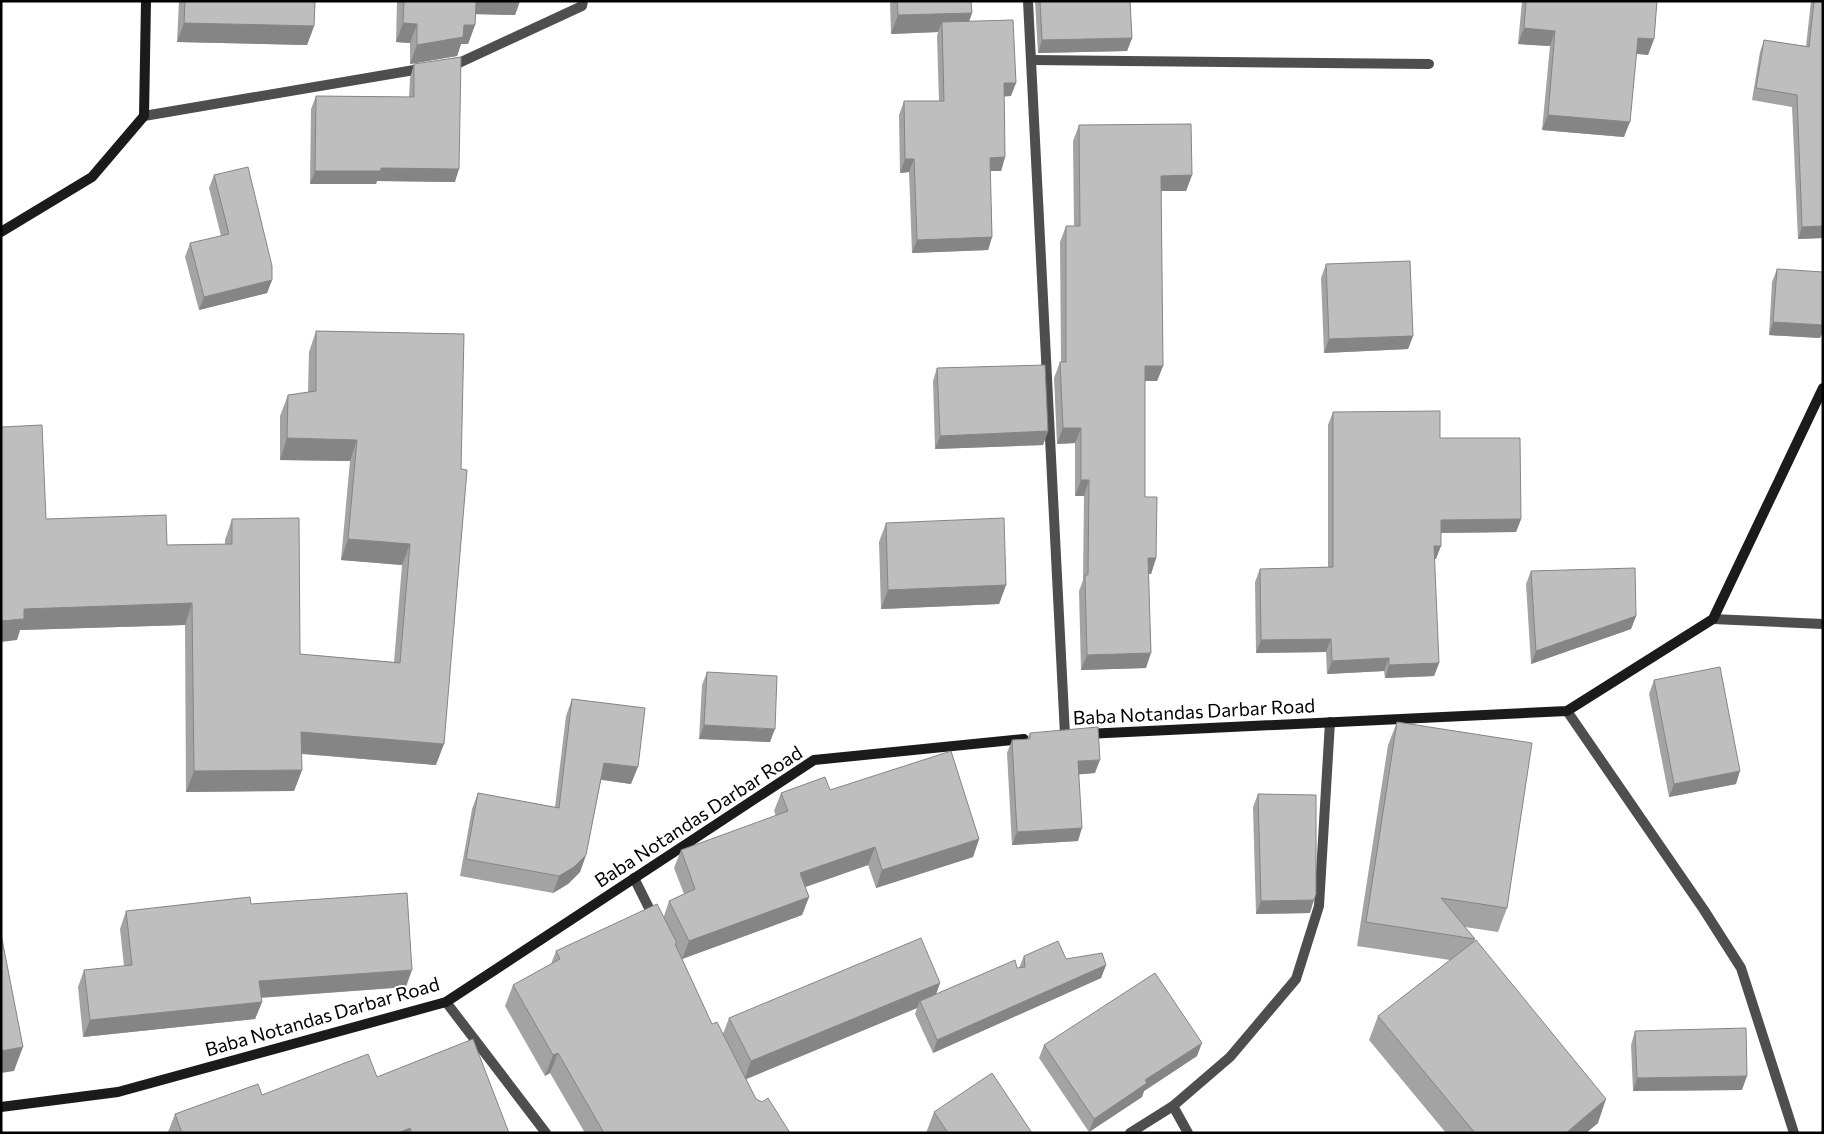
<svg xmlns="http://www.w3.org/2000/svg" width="1824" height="1134" viewBox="0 0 1824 1134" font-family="Commissioner,sans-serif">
<rect width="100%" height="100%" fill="#fff"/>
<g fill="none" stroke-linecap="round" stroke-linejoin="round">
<g stroke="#4e4e4e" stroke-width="10">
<polyline points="1028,1 1065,735"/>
<polyline points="1031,60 1429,64"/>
<polyline points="447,65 461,62 582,6 583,1"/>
<polyline points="144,116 426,68"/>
<polyline points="1713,619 1823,624"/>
<polyline points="1567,711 1704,910 1741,968 1794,1133"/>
<polyline points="634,878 655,920"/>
<polyline points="446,1002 546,1133"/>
<polyline points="1173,1106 1188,1133"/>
<polyline points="1130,1133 1173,1106 1230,1057 1296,979 1319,906 1330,722"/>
</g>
<g stroke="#1b1b1b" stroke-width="10">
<polyline points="1,232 92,177 144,116 146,1"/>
<polyline points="1086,734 1567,711 1713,619 1823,388"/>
<polyline points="1,1107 118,1092 446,1002 814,760 1024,739"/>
</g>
</g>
<g fill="#a3a3a3">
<polygon points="179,1 315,1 314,26 307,45 177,42"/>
<polygon points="397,1 520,1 515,15 476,14 475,25 468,44 461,44 457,56 410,64 410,43 396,42"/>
<polygon points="890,1 971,1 972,13 969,22 1011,96 1004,96 1005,157 1001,171 990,171 992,237 988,250 912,253 909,172 900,173 899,115 904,101 939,101 937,36 938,32 891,34"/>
<polygon points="1035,1 1130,1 1132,38 1127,51 1038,53"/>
<polygon points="1522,1 1657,1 1654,39 1648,55 1636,54 1624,137 1542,130 1550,46 1518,44"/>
<polygon points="1811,1 1823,1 1823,238 1798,239 1792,107 1752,100 1760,52 1764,40 1806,46"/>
<polygon points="414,64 455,182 377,181 376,184 310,184 311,109 316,96 409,97 410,78"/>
<polygon points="1079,125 1192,175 1186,191 1161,191 1163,366 1157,381 1145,381 1145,497 1156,558 1151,574 1149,574 1146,668 1081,670 1079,591 1083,580 1084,496 1075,496 1075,443 1057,444 1054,378 1060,362 1061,362 1060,242 1066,226 1074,226 1073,141"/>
<polygon points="214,175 272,280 267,293 199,310 185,257 190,243 221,236 209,188"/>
<polygon points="1326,264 1413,336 1408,349 1324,353 1321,278"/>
<polygon points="1777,269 1820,338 1769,335 1772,282"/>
<polygon points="316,331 464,334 436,765 302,754 302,770 294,791 186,792 185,625 20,630 17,640 46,519 167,545 225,544 225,540 232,519 300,654 394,662 402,565 341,560 350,461 280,460 280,416 288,395 308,392 309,352"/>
<polygon points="937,368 1048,431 1043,445 935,449 933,381"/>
<polygon points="1333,412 1440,438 1521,519 1516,532 1441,533 1436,559 1434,559 1439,663 1434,676 1385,678 1384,671 1327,674 1326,652 1256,653 1255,582 1260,569 1328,567 1328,425"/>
<polygon points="886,523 1006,585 999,604 881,609 879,542"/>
<polygon points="1531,571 1636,616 1631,629 1531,664 1526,584"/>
<polygon points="707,672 770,742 699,739 702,685"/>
<polygon points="1654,680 1736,784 1669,797 1649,694"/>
<polygon points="572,699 631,784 601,780 586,855 580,872 568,884 553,893 460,876 472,809 478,793 555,807 566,716"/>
<polygon points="1397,722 1507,908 1498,932 1465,927 1475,939 1474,942 1598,1123 1586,1133 1446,1133 1369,1040 1378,1016 1450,960 1357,946 1388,745"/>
<polygon points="1030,733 1095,773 1079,774 1078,841 1012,845 1007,753 1012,740 1027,739"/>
<polygon points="830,790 979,839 973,857 876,888 868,865 805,887 809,897 802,915 682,959 676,946 712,1024 723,1034 729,1018 940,983 936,994 1019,968 1024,956 1066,959 1106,965 1101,978 933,1053 915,1014 917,1008 746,1079 756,1099 790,1133 585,1133 550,1073 545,1076 505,1006 513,985 551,964 556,951 664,916 669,901 684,894 674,868 681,850 776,816 774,811 781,793"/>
<polygon points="1258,794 1310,913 1256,914 1253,807"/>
<polygon points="251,904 406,987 261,998 262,1002 255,1019 83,1037 78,987 84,970 124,966 120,929 126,911"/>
<polygon points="1635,1031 1742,1090 1633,1091 1631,1045"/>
<polygon points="1044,1045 1197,1056 1144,1091 1142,1097 1089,1132 1039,1058"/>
<polygon points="377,1077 509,1133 169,1133 168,1132 175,1114 262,1095"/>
<polygon points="934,1112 1032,1133 926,1133"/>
</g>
<g fill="#858585">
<polygon points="474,1 520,1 515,15 469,14"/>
<polygon points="972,13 965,32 942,22 938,32 891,34 898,15"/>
<polygon points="184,23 314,26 307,45 177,42"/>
<polygon points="403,23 417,24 410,43 396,42"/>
<polygon points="464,25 475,25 468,44 461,44 457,56 410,64 417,45"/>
<polygon points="1524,28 1555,31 1550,46 1518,44"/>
<polygon points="1132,38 1127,51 1038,53 1042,40"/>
<polygon points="1638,38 1654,39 1648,55 1632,53"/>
<polygon points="1004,83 1016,83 1011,96 999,97"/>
<polygon points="1548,115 1630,122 1624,137 1542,130"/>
<polygon points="1005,157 1001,171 985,171 990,158"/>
<polygon points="905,159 914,159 909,172 900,173"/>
<polygon points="381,168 459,169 455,182 377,181 376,184 310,184 315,171"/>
<polygon points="1192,175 1186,191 1155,191 1161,176"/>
<polygon points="1823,226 1823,238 1798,239 1802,227"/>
<polygon points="992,237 988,250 912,253 917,240"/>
<polygon points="272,280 267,293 199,310 204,297"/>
<polygon points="1773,322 1823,325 1823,332 1820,338 1769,335"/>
<polygon points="1413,336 1408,349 1324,353 1329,339"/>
<polygon points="1145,366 1163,366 1157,381 1140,381"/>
<polygon points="1063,428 1081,428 1075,443 1057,444"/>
<polygon points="1048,431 1043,445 935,449 940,436"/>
<polygon points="287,438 357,440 350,461 280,460"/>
<polygon points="1081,480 1089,480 1084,496 1075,496"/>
<polygon points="1521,519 1516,532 1436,533 1441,520"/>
<polygon points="348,539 410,544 402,565 341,560"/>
<polygon points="1434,546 1441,546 1436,559 1429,559"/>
<polygon points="1148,558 1156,558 1151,574 1142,573"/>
<polygon points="1006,585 999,604 881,609 888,590"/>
<polygon points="192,603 185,625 20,630 17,640 1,642 1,621 24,609"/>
<polygon points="1636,616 1631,629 1531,664 1536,651"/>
<polygon points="1331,639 1326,652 1256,653 1261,640"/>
<polygon points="1151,653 1146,668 1081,670 1087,655"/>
<polygon points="1389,658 1384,671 1327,674 1332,661"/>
<polygon points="1439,663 1434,676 1385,678 1389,665"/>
<polygon points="704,725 775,729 770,742 699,739"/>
<polygon points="301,732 444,744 436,765 294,753"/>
<polygon points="1100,760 1095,773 1073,775 1078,761"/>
<polygon points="604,763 638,767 631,784 598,779"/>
<polygon points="302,770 294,791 186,792 194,771"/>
<polygon points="1740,771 1736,784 1669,797 1674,784"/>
<polygon points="1082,828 1078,841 1012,845 1017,832"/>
<polygon points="979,839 973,857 876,888 882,870"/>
<polygon points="875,847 868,865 794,891 800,873"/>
<polygon points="586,855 580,872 568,884 553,893 559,876"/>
<polygon points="809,897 802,915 682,959 689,941"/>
<polygon points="1314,900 1310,913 1256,914 1261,901"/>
<polygon points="1106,965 1101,978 933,1053 937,1040"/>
<polygon points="412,970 406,987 253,998 259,981"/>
<polygon points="940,983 933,1002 920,1001 917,1008 744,1080 751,1061"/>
<polygon points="262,1002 255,1019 83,1037 90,1020"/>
<polygon points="1202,1043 1197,1056 1144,1091 1142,1097 1089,1132 1094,1119 1145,1080"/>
<polygon points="23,1047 14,1071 1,1073 1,1051"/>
<polygon points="558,1053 550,1073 545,1076 553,1055"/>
<polygon points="1747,1076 1742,1090 1633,1091 1637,1078"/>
<polygon points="1606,1099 1598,1123 1586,1133 1566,1133"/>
<polygon points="410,1128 409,1133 398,1133"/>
</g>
<g fill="#bebebe" stroke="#858585">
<polygon points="185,1 315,1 314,26 184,23"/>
<polygon points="404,1 476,1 475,25 464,25 463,37 417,45 417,24 403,23"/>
<polygon points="897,1 971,1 972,13 898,15"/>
<polygon points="1040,1 1130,1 1132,38 1042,40"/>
<polygon points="1526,1 1657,1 1654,39 1638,38 1630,122 1548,115 1555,31 1524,28"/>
<polygon points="1814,1 1823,1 1823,226 1802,227 1797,95 1756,88 1764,40 1809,47"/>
<polygon points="1013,20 1016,83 1004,83 1005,157 990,158 992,237 917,240 914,159 905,159 904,101 944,101 942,22"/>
<polygon points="461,57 459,169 381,168 381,171 315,171 316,96 414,97 414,64"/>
<polygon points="1191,124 1192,175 1161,176 1163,366 1145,366 1145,497 1157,497 1156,558 1148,558 1151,653 1087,655 1085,575 1088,575 1089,480 1081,480 1081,428 1063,428 1060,362 1066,362 1066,226 1080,226 1079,125"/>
<polygon points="248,167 272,266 272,280 204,297 190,243 229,234 214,175"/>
<polygon points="1410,261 1413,336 1329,339 1326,264"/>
<polygon points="1777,269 1823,272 1823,325 1773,322"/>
<polygon points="316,331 464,334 461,469 467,470 444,744 301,732 302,770 194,771 192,603 24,609 24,619 1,621 1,427 42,425 46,519 166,515 167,545 232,544 232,519 299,518 300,654 400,663 410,544 348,539 357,440 287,438 288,395 316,391"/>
<polygon points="1045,365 1048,431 940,436 937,368"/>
<polygon points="1440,411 1440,438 1520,438 1521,519 1441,520 1441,546 1434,546 1439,663 1389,665 1389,658 1332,661 1331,639 1261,640 1260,569 1333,567 1333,412"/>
<polygon points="1004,518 1006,585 888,590 886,523"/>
<polygon points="1635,568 1636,616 1536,651 1531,571"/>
<polygon points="1720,667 1740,771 1674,784 1654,680"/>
<polygon points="707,672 777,676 775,729 704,725"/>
<polygon points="572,699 645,708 638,767 604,763 586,855 574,867 559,876 466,859 478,793 559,808"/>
<polygon points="1397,722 1532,743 1507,908 1441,898 1475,939 1366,922"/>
<polygon points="1098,727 1100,760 1078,761 1082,828 1017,832 1012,740 1030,739 1030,733"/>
<polygon points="951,751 979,839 882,870 875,847 800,873 809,897 689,941 669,901 695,889 681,850 788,811 781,793 825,777 830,790"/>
<polygon points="1258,794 1316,795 1316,894 1314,900 1261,901"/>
<polygon points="407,893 412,970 259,981 262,1002 90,1020 84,970 132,965 126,911 250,897 251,904"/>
<polygon points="657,904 677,943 675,944 712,1024 717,1022 756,1099 762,1102 768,1098 790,1133 604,1133 558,1053 553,1055 513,985 560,959 556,951"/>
<polygon points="1,934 23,1047 1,1051"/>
<polygon points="921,938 940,983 751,1061 729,1018"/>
<polygon points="1476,940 1606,1099 1566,1133 1475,1133 1378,1016"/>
<polygon points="1058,941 1066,959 1102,953 1106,965 937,1040 920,1001 1015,960 1017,968 1025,967 1024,956"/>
<polygon points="1155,973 1202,1043 1145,1080 1147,1083 1094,1119 1044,1045"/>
<polygon points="1746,1028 1747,1076 1637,1078 1635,1031"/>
<polygon points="473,1039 509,1133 412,1133 410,1128 398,1133 182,1133 175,1114 258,1084 262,1095 368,1054 377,1077"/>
<polygon points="992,1073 1032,1133 948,1133 934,1112"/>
</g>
<g text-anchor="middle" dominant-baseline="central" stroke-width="4" stroke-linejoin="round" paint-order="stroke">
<g font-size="19" fill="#000" stroke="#fff">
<text transform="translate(1194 711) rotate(-3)">Baba Notandas Darbar Road</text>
<text transform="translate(698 816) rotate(-33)">Baba Notandas Darbar Road</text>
<text transform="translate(322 1016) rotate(-16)">Baba Notandas Darbar Road</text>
</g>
</g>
<rect width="1824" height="1134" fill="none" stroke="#000000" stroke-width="5"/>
</svg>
